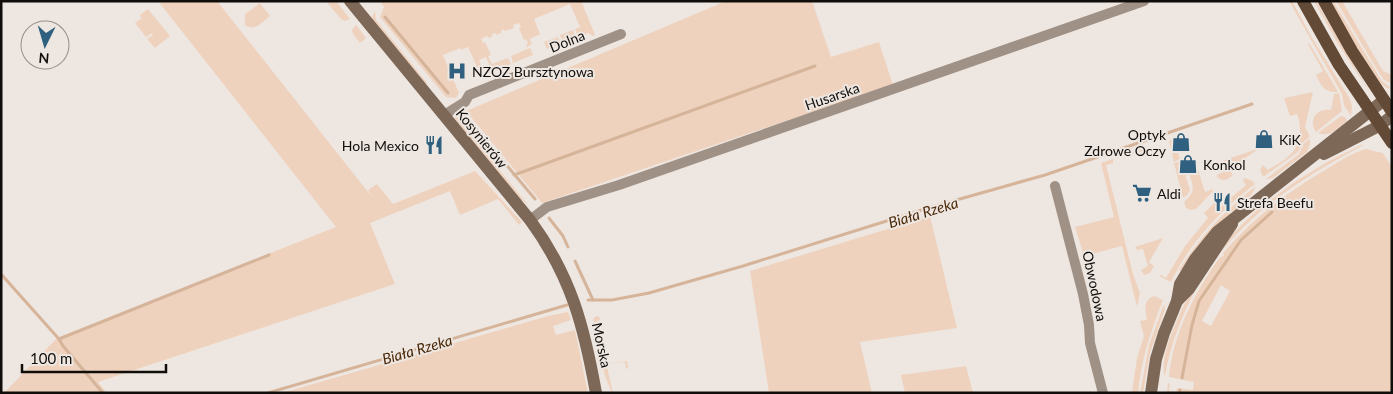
<svg xmlns="http://www.w3.org/2000/svg" width="1393" height="394" viewBox="0 0 1393 394" font-family="Lato,sans-serif">
<rect width="100%" height="100%" fill="#eee7e1"/>
<g fill="#eed2be" fill-rule="evenodd">
<polygon points="158,1 217,1 372,197 368,190 377,184 393,204 475,171 522,222 519,225 498,199 460,215 450,191 370,223 395,284 98,382 107,393 4,393 57,338 336,227"/>
<polygon points="326,1 336,1 350,19 345,21 341,19"/>
<polygon points="380,1 584,1 582,3 595,35 593,36 588,33 578,37 575,29 580,27 570,4 534,19 540,34 530,39 532,44 527,47 526,45 528,44 526,39 524,40 519,28 521,27 519,23 513,25 514,28 505,31 504,29 501,31 501,33 497,35 495,33 492,34 493,36 489,38 487,36 481,39 483,43 485,42 491,55 488,56 492,64 508,58 511,64 492,71 486,57 479,60 482,68 478,69 468,47 461,50 460,48 443,55 459,93 456,98 446,97 380,17 384,7"/>
<polygon points="726,1 812,1 831,57 879,42 893,85 542,203 466,111"/>
<polygon points="1289,1 1292,1 1311,36 1350,99 1352,107 1351,116 1344,105 1342,94"/>
<polygon points="1314,1 1316,1 1372,96 1337,42"/>
<polygon points="1330,1 1333,1 1382,81 1392,89 1387,88 1381,84 1359,52"/>
<polygon points="1336,1 1342,1 1383,71 1392,75 1392,83 1384,80 1375,66"/>
<path d="M260,3l10,13c-8,6 -15,16 -25,9v-11z"/>
<polygon points="148,9 170,36 155,48 147,39 153,35 152,33 146,37 135,23 140,19 142,20 140,15"/>
<polygon points="375,11 376,20 427,83 426,86 373,21 372,17"/>
<polygon points="356,25 366,38 360,43 353,34 352,30"/>
<polygon points="573,30 576,38 563,43 560,35"/>
<polygon points="558,37 561,44 547,49 544,42"/>
<path d="M1309,43l28,47 1,2c-13,1 -17,-6 -22,-17l7,-4 -15,-27z"/>
<polygon points="530,48 533,55 513,63 511,56"/>
<path d="M1313,92l-8,35 5,10 -7,5 -5,10 -35,25 -3,-7 3,-5 5,5c16,-10 30,-16 32,-37 0,-7 0,-12 -3,-19l-7,2 -6,-18z"/>
<path d="M1339,93l3,18 -26,21c-8,-13 1,-24 15,-22l3,-16z"/>
<polygon points="455,112 458,112 458,120 529,206 516,195 455,119"/>
<path d="M1341,116l4,1 2,4c-8,7 -17,17 -29,12z"/>
<polygon points="1174,139 1180,159 1174,162 1169,141"/>
<polygon points="1310,139 1310,144 1307,152 1273,178 1266,179 1299,154 1304,143"/>
<path d="M1363,144l-1,2c-60,32 -108,62 -150,117l14,-23 33,-32 37,-27 33,-20z"/>
<polygon points="1149,147 1150,149 1113,159 1113,163 1106,165 1133,274 1140,293 1137,307 1122,246 1084,256 1075,227 1114,217 1101,163"/>
<path d="M1260,148l-31,21 4,6c-5,5 -10,7 -16,2v-2l6,-3 -4,-10z"/>
<path d="M1366,149l17,4 9,14v226h-225l1,-10 2,1 -1,7 7,1 1,-4 16,2 1,-8 -25,-5c4,-44 26,-85 51,-120h2l2,-2 -1,-2c29,-34 63,-60 102,-83 13,-8 27,-17 41,-21zM1221,285l9,6 -19,35 -9,-5z"/>
<polygon points="1181,161 1190,190 1187,195 1183,198 1174,163"/>
<path d="M1193,169l1,3 4,-2 7,22 8,-3v2l-17,18 -6,1 -4,-2 -2,-6c13,-11 9,-17 4,-31z"/>
<path d="M1244,178l7,2 4,4c-35,27 -65,58 -84,98l-12,-6 2,-1 5,3 19,-32 23,-28 -4,-5 11,-11 6,4 25,-21 -3,-4z"/>
<path d="M1256,186l-4,8 -38,36 -30,43 -5,-3c20,-32 46,-60 77,-84z"/>
<polygon points="930,216 957,328 860,342 872,393 769,393 750,271"/>
<polygon points="1163,238 1149,262 1154,266 1150,273 1144,275 1141,270 1148,266 1143,249 1137,250 1135,247"/>
<path d="M1194,286l3,1c-15,28 -27,58 -32,89 -8,-19 19,-72 29,-90z"/>
<path d="M1154,296l9,4c-12,31 -22,60 -25,93h-15l9,-1 5,-34 7,-22 -4,-15 7,-1c-1,-9 -5,-20 7,-24z"/>
<polygon points="1164,304 1165,309 1150,353 1143,393 1140,393 1149,345"/>
<polygon points="568,312 571,320 553,326 556,335 575,330 588,393 282,393 548,316"/>
<polygon points="596,316 599,317 601,320 597,321 599,330 602,330 608,364 627,361 628,368 626,369 625,362 610,364 607,367 613,393 612,393 605,376 602,363 604,362 603,355 601,355 593,319"/>
<polygon points="966,366 973,393 905,393 901,375"/>
</g>
<g fill="none" stroke-linecap="round" stroke-linejoin="round">
<g stroke="#d6b49a" stroke-width="3">
<polyline points="385,17 448,93"/>
<polyline points="467,118 535,199"/>
<polyline points="514,175 815,66"/>
<polyline points="549,218 563,236 568,247"/>
<polyline points="575,261 593,300"/>
<polyline points="1,274 59,339 63,346 103,393"/>
<polyline points="588,300 612,300 649,293 743,266 928,208 1045,175 1252,104"/>
<polyline points="59,339 269,255"/>
<polyline points="1182,378 1192,325 1199,301 1241,240 1272,212"/>
<polyline points="268,393 567,305"/>
<polyline points="1179,393 1180,390"/>
</g>
<g stroke="#a09186" stroke-width="10">
<polyline points="444,115 465,102 469,95 621,34"/>
<polyline points="1055,186 1083,294 1089,325 1090,343 1103,393"/>
<polyline points="530,220 547,207 619,185 1144,1"/>
</g>
<g stroke="#7d6757" stroke-width="12">
<path d="M350,1l180,219c41,56 54,106 66,173"/>
<polyline points="1324,154 1379,126 1392,116"/>
<polyline points="1177,301 1189,289 1232,224"/>
<polyline points="1151,393 1156,359 1164,333 1177,301 1180,284 1195,259 1217,232 1384,100"/>
</g>
<g stroke="#634a37" stroke-width="12">
<polyline points="1303,1 1339,65 1392,143"/>
<polyline points="1324,1 1352,51 1392,112"/>
</g>
</g>
<defs>
<g id="hospital-bare" transform="scale(1.5)"><path d="M-5-5h3v3.5h4V-5h3V5h-3V1.5h-4V5h-3Z" fill="#30607f" stroke="#eee7e1" stroke-width="2.5" paint-order="stroke"/></g>
<g id="shop-bare" transform="scale(1.5)"><path d="M-5-2.5h2.3a2.7 3.5 0 0 1 5.4 0H5L5.5 6h-11ZM-1.5-2.5h3a1.5 2.3 0 0 0-3 0Z" fill="#30607f" stroke="#eee7e1" stroke-width="2.5" paint-order="stroke"/></g>
<g id="restaurant-bare" transform="scale(1.5)"><path d="M-5-6h1v4h1v-4h1v4h1v-4h1v5L-1.5 .5V6h-2V.5L-5-1ZM5-6V6H3V1.5H1.5Q1.5-4 5-6Z" fill="#30607f" stroke="#eee7e1" stroke-width="2.5" paint-order="stroke"/></g>
<g id="supermarket-bare" transform="scale(1.5)"><path d="M-6-5.5h2.5l.6 2H6L4.5 2H-2.5L-4.4-4H-6ZM-1.5 3.2a1.3 1.3 0 1 0 .1 0ZM3 3.2a1.3 1.3 0 1 0 .1 0Z" fill="#30607f" stroke="#eee7e1" stroke-width="2.5" paint-order="stroke"/></g>
</defs>
<g fill-rule="evenodd">
<use href="#hospital-bare" x="457" y="71"/>
<use href="#shop-bare" x="1264" y="139"/>
<use href="#shop-bare" x="1181" y="142"/>
<use href="#restaurant-bare" x="434" y="145"/>
<use href="#shop-bare" x="1188" y="164"/>
<use href="#supermarket-bare" x="1142" y="193"/>
<use href="#restaurant-bare" x="1222" y="202"/>
</g>
<g text-anchor="middle" dominant-baseline="central" stroke-width="4" stroke-linejoin="round" paint-order="stroke">
<g font-size="14" fill="#100d0b" stroke="#eee7e1">
<text transform="translate(567 41) rotate(-22)">Dolna</text>
<text transform="translate(832 96) rotate(-19)">Husarska</text>
<text transform="translate(482 138) rotate(51)">Kosynierów</text>
<text transform="translate(1095 286) rotate(78)">Obwodowa</text>
<text transform="translate(602 345) rotate(78)">Morska</text>
</g>
<g font-size="14" fill="#100d0b" stroke="#eee7e1" text-anchor="start">
<text x="472" y="71">NZOZ Bursztynowa</text>
<text x="1166" y="134" text-anchor="end">Optyk<tspan x="1166" dy="16">Zdrowe Oczy</tspan></text>
<text x="1279" y="139">KiK</text>
<text x="419" y="145" text-anchor="end">Hola Mexico</text>
<text x="1203" y="164">Konkol</text>
<text x="1157" y="193">Aldi</text>
<text x="1237" y="202">Strefa Beefu</text>
</g>
<g font-size="15" font-style="italic" fill="#4a2807" stroke="#eee7e1">
<text transform="translate(923 212) rotate(-17)">Biała Rzeka</text>
<text transform="translate(417 349) rotate(-16)">Biała Rzeka</text>
</g>
</g>
<rect width="1393" height="394" fill="none" stroke="#100d0b" stroke-width="5"/>
<g transform="translate(45 45) rotate(185)"><circle r="24" fill="#eee7e1" stroke="#95908b"/>
<path d="M0-4L9 19L0 12L-9 19Z" fill="#30607f"/>
<text y="-8" font-size="14" font-weight="bold" text-anchor="middle" fill="#100d0b">N</text>
</g>
<path d="M22 364v8h144v-8" fill="none" stroke="#100d0b" stroke-width="2.5"/>
<text x="30" y="364" font-size="15" fill="#100d0b" stroke="#eee7e1" stroke-width="4" paint-order="stroke">100 m</text>
</svg>
